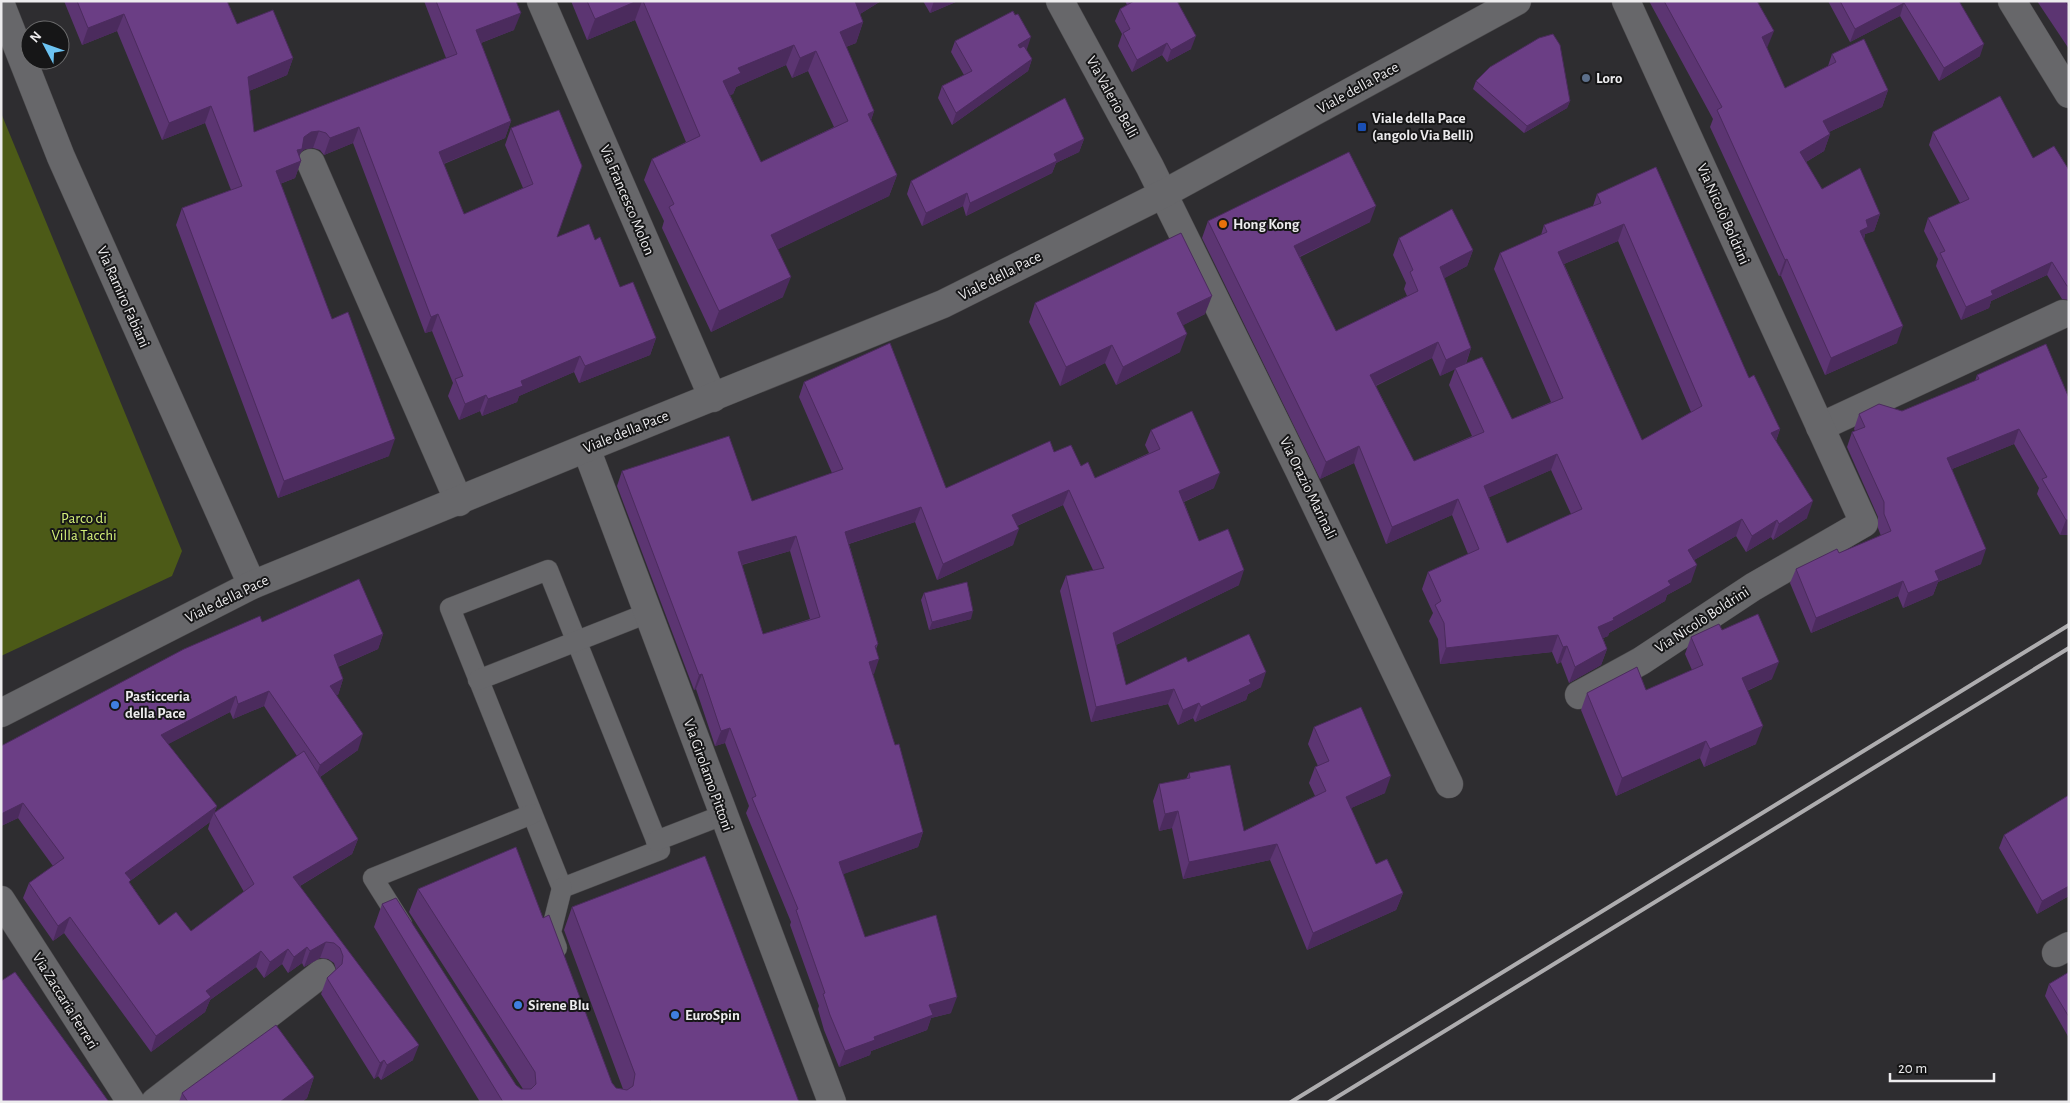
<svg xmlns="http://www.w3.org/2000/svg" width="2070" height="1103" viewBox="0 0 2070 1103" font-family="'Alegreya Sans',sans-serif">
<rect width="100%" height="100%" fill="#2e2d30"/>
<polygon fill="#4c5a17" points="1,113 182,551 172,576 1,656"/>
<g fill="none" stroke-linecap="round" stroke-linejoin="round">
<g stroke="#4a494b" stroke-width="21">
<g id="lane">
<polygon points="548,570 660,850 562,888 450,608"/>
<polyline points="478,680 648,613"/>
<polyline points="656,841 723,815"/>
<polyline points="402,924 373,878 532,814"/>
<polyline points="557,948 551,932 562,888"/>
</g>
</g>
<g stroke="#4a494b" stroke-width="29">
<g id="street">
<polyline points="541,1 713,398"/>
<polyline points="1060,1 1150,167 1299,470 1449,784"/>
<polyline points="2012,1 2069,94"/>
<polyline points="1,5 61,157 252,585"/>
<polyline points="311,163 459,502"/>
<polyline points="1820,427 2063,314"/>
<polyline points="586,448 832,1102"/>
<polyline points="1579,695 1641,661 1753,587 1864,523 1626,1"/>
<polyline points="1,900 131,1102"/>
<polyline points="2056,953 2069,946"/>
<polyline points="155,1102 322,973"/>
</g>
</g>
<g stroke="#4a494b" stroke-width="29">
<polyline id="secondary" points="1,713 252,585 586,448 943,304 1163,194 1517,1"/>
</g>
<use href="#lane" stroke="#67676a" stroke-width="20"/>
<use href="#street" stroke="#67676a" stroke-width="28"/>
<use href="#secondary" stroke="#67676a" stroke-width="28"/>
<g stroke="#aeadaf" stroke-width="4">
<polyline points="1291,1102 2069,625"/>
<polyline points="1329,1102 2069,648"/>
</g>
</g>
<g fill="#5c3572" fill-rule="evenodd">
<polygon points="64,1 227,1 237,24 293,58 287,75 249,91 254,132 446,58 424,1 516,1 514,30 481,43 511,121 505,138 444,164 464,214 523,188 505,145 511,128 557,237 595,240 620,287 656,338 650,355 579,383 574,372 519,396 517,402 482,416 480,411 459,420 448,396 453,383 432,331 425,333 353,143 324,155 320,150 313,148 305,149 301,152 299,156 301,161 295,178 280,184 332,319 389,456 278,498 176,225 182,208 231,190 205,123 162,140 117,31 82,45"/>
<path d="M571,1h310l-21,13 3,8 -7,21 -10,4 28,64 -3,9 26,55 -8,21 -111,53 5,48 -72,35 -49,-104 2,-7 -20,-41 8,-21 34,-17 -51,-122 -48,20zM786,65l6,13 16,-7 26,56 -73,35 -31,-67 3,-1 3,-7z"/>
<polygon points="923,1 958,1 930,13"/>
<polygon points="1125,1 1177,1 1191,49 1167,62 1162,55 1132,72 1118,46 1122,34 1115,21 1120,9 1127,5"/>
<polygon points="1649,1 1757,1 1767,48 1785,88 1828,66 1832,54 1888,90 1882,107 1829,132 1830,134 1824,151 1806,162 1822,189 1880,214 1874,231 1865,234 1864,240 1897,343 1825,375 1781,276 1779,276 1710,127 1713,119"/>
<polygon points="1828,1 1959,1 1980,56 1939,81 1900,16 1850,42"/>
<polygon points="2037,1 2069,1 2069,49"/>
<polygon points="955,41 1027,49 1026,49 1032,59 1028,71 952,125 938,98 942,86 964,75 951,52"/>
<polygon points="1476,81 1570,101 1567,108 1524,133 1473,89"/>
<polygon points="1933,132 2033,158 2069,170 2069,300 2062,299 2047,275 1991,301 1989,308 1961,320 1936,266 1938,259 1924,231 1928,218 1960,203 1929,145"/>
<polygon points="1084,139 1079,152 1056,163 1052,173 966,216 963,206 922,226 907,194 911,181"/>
<path d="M1656,167l93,211 31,51 -4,12 31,77 -34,22 -2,-3 -25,15 -10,-16 -42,24 -3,22 -24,13 -2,6 -56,32 -1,3 -5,2 4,11 -6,16 -32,18 -8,-21 -4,2 -5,-12 -112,12 -2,-25 -9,-18 4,-8 -11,-24 6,-17 40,-18 -16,-39 -66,29 -32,-81 -34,16 -118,-241 6,-17 162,1 -70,35 36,74 71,-35 -3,-7 2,-6 -13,-28 6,-17 74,12 -6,16 -23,12 27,70 -5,16 46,55 39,-17 -57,-133 6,-16 41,-18 3,-10 49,-19 4,-12zM1618,241l73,171 -49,28 -78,-176zM1432,358l8,18 15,-7 -6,16 23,51 -58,25 -38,-75zM1551,470l20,44 -64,29 -18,-46z"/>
<polygon points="1035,303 1205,314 1183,325 1180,352 1116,385 1105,363 1060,386 1029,322"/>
<polygon points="2046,344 2069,535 2060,535 2037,494 2039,488 2014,444 1952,469 1981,564 1938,582 1933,595 1903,608 1898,596 1811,633 1790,583 1796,569 1839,553 1881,536 1878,528 1878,517 1847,447 1852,432 1855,431 1854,429 1859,414 1902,411 1975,381 1977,375"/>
<path d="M804,382l142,106 108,-36 27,14 14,12 54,-25 -4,-8 6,-15 63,58 -30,14 15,39 40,44 -123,60 10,40 62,-23 73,25 -13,7 -2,6 -51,22 -2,-4 -15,7 -10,-21 -77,18 -31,-131 6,-15 27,-6 -30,-65 -46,21 -4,19 -76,35 -22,-58 -66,22 29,100 -2,5 -2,25h-2l51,158 -5,15 -75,27 22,63 86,76 -20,5 -4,12 -56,21 -1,4 -31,12 -15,-37 -6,-21 1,-3 -29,-81 1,-3 -45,-109 3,-7 -24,-63 -10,3 -19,-57 -2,1 -77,-204 5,-15 130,30 80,-28 -33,-76zM790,551l20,68 -47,15 -21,-69z"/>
<polygon points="924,593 971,619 929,630 921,600"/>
<path d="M262,622l121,12 -5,15 -40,18 5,12 -5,16h-2l22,55 -38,27 38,62 -6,15 -52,32 113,174 -32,20 -3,-4 -4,3 -53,-85 6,-16 9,-9 -2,-6 -6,-4 -8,-1 -16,9 -2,-4 -14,10 -6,-9 -18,14 -8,-11 -46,33 -5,12 -54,40 -87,-119 -11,8 -30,-43 6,-15 24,-17 -35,-48 -17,8v-80zM264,706l33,50 -83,57 3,-7 -49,-62 62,-32 3,7zM210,822l-2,7 36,63 -53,39 -32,-6 -29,-42v-2z"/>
<polygon points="1722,630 1772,679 1747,691 1756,744 1704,767 1700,758 1616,796 1581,710 1587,693 1646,690 1692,670 1685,654 1691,637"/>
<polygon points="1314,727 1385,793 1351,808 1376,864 1403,893 1396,910 1307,950 1270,860 1183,879 1172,828 1159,831 1153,801 1159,784 1186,779 1189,773 1244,831 1315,796 1309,783 1315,767 1318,766 1308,744"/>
<polygon points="2069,795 2069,896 2037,914 1999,848 2004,835"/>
<polygon points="418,889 543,918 612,1083 616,1088 623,1089 564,930 572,907 799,1102 480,1102 374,927 382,904 516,1085 521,1089 523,1089 409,912"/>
<polygon points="2069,972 2069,1038 2045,996 2049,984"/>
<polygon points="314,1077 307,1098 302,1102 179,1102 182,1093"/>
</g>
<g fill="#4b2b5d">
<polygon points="637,1 642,1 635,20 587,40 595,19"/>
<polygon points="854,1 881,1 847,22"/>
<polygon points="934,1 958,1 930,13"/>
<polygon points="1904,3 1900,16 1850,42 1855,29"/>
<polygon points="521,13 514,30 470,47 476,30"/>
<polygon points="124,14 117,31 82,45 88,28"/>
<polygon points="863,22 856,43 832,52 840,32"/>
<polygon points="1774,31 1767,48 1755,54 1762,37"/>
<polygon points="1196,36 1191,49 1167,62 1171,50"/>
<polygon points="1031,37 1027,49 1014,56 1018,45"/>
<polygon points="1167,43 1162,55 1132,72 1137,60"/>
<polygon points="1984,44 1980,56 1939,81 1944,68"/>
<polygon points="794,45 786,65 736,87 733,94 715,101 723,81 738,68"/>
<polygon points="816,51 808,71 792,78 800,58"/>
<polygon points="293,58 287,75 242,94 248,77"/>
<polygon points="1032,59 1028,71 952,125 956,113"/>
<polygon points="1888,90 1882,107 1816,138 1823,121"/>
<polygon points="1570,101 1567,108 1524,133 1527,126"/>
<polygon points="211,106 205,123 162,140 169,123"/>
<polygon points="874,111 867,132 868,114"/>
<polygon points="511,121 505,138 433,168 439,152"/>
<polygon points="359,127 353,143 324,155 330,138"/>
<polygon points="319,131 313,148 305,149 301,152 297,163 301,161 295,178 269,188 276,171 304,137 311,132"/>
<polygon points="1830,134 1824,151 1794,169 1800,152"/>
<polygon points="1084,139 1079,152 1056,163 1052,173 966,216 970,203 1054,154"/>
<polygon points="897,175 889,196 764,256 771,235"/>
<polygon points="967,193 963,206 922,226 926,213"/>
<polygon points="1376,206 1370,222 1288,262 1294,246"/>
<polygon points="1880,214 1874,231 1865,234 1862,244 1860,231 1866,220"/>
<polygon points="1624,224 1618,241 1552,269 1558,252"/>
<polygon points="1473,250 1467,266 1434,284 1440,267"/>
<polygon points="1787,259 1781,276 1779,276 1785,260"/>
<polygon points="2052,262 2047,275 1991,301 1989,308 1961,320 1966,307 1991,291"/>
<polygon points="791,277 783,297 711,332 719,311"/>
<polygon points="1212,296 1205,314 1170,332 1177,313"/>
<polygon points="438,314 432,331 425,333 431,317"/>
<polygon points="1903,326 1897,343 1825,375 1831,358"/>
<polygon points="1187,334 1180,352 1116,385 1123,367"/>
<polygon points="656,338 650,355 579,383 585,366"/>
<polygon points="1438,342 1432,358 1364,391 1370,375"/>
<polygon points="1112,345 1105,363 1060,386 1066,367"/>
<polygon points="1471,348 1465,365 1440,376 1446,360"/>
<polygon points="580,356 574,372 519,396 517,402 482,416 488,399 521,381"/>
<polygon points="486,395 480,411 459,420 465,404"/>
<polygon points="1780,429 1774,446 1771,433"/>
<polygon points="2019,429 2014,444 1942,473 1947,458"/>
<polygon points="395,439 389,456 278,498 284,481"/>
<polygon points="1359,446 1354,463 1320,479 1326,462"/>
<polygon points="1557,454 1551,470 1479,502 1484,486"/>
<polygon points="1220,473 1214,488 1174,506 1179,491"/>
<polygon points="1069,490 1063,505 1007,530 1012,515"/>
<polygon points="1458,499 1452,515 1386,544 1392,527"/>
<polygon points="1813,501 1807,518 1773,540 1779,524"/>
<polygon points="921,507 915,522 839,547 845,532"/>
<polygon points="1742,519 1736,536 1682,567 1688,550"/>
<polygon points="1777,520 1771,537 1746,552 1752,536"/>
<polygon points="2066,520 2069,520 2069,535 2060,535"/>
<polygon points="1019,529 1013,545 937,580 943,564"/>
<polygon points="796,536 790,551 733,567 738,552"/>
<polygon points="1986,549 1981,564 1938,582 1933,595 1903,608 1908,593 1935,571"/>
<polygon points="1697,565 1691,582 1667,595 1665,601 1609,633 1608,636 1592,643 1598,627 1668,581"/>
<polygon points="1244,570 1239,585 1108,649 1113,633"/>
<polygon points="1903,581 1898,596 1811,633 1816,618"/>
<polygon points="973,611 971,619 929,630 932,622"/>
<polygon points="383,634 378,649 328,671 334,655"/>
<polygon points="1558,635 1552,652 1440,664 1446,648"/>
<polygon points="1567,646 1561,662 1557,664 1563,647"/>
<polygon points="1607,649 1601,665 1569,683 1575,667"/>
<polygon points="879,659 874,674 863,677 869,662"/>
<polygon points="1779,662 1772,679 1735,696 1742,678"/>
<polygon points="1266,672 1261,687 1248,694 1246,700 1195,722 1201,707 1249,680"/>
<polygon points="702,674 696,689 694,690 699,675"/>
<polygon points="343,679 338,695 324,702 330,686"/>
<polygon points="1174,689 1168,704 1091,722 1096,707"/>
<polygon points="269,691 264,706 233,719 238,704"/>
<polygon points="236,696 230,712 155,751 161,735"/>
<polygon points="1199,703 1193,718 1178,725 1183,710"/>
<polygon points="1763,726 1756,744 1704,767 1710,749"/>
<polygon points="730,728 725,743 715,746 721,731"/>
<polygon points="363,734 358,750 314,781 320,765"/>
<polygon points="1706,741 1700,758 1616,796 1622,778"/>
<polygon points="1391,776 1385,793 1340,813 1346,797"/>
<polygon points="23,803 18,818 1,826 1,814"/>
<polygon points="217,806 210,822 130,881 125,896 125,873"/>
<polygon points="1178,811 1172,828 1159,831 1165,814"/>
<polygon points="923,832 918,847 833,878 839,862"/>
<polygon points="358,839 352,854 288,893 293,877"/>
<polygon points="1277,844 1270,860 1183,879 1189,862"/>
<polygon points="2069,886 2069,896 2037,914 2042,901"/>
<polygon points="1403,893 1396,910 1307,950 1313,933"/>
<polygon points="70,917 64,933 53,941 58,926"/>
<polygon points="326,942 320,958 304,967 310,951"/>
<polygon points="307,947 302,963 288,973 294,957"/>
<polygon points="288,949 282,964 264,978 270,962"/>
<polygon points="261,951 256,967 210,1000 205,1012 151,1052 156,1036 206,991"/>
<polygon points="957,997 951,1013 931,1018 927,1030 871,1051 870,1055 839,1067 845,1051 874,1037 929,1005"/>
<polygon points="419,1045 413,1060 381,1080 387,1065"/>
<polygon points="384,1060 378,1076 374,1079 380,1063"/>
<polygon points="314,1077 307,1098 302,1102 280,1102"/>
</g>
<g fill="#6b3e85" stroke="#4b2b5d" fill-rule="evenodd">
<polygon points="77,1 227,1 237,24 273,10 293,58 248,77 254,132 457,54 436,1 516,1 521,13 476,30 511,121 439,152 464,214 533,184 511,128 559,110 582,166 557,237 589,224 595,240 600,237 620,287 633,282 656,338 585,366 580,356 521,381 523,386 488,399 486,395 465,404 455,379 463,376 438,314 431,317 359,127 330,138 326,133 319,131 311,132 304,137 302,149 297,150 301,161 276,171 332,319 348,312 395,439 284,481 182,208 242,186 211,106 169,123 124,14 88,28"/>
<polygon points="587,1 637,1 595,19"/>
<path d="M643,1h212l8,21 -23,10 34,79 -6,3 29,61 -126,60 20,42 -72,34 -50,-104 5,-3 -22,-45 48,-23zM794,45l6,13 16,-7 32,70 -87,41 -38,-81 18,-8 -3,-5z"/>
<polygon points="1134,1 1177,1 1196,36 1171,50 1167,43 1137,60 1123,33 1130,29 1120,9"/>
<polygon points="1664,1 1757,1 1774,31 1762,37 1785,88 1836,62 1832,54 1864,39 1888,90 1823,121 1830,134 1800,152 1822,189 1860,168 1880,214 1866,220 1868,227 1860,231 1903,326 1831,358 1787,259 1785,260 1717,110 1722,107"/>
<polygon points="1840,1 1959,1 1984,44 1944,68 1904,3 1855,29"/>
<polygon points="2065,1 2069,1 2069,7"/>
<polygon points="1013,11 1015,15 1018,14 1031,37 1018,45 1020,48 1024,46 1032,59 956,113 942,86 972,71 955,41"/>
<polygon points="1553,34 1560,45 1570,101 1527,126 1476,81 1490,67 1539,38"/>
<polygon points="2000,96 2033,158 2054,146 2069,170 2069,286 2067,286 2052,262 1991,291 1993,295 1966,307 1940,253 1945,251 1928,218 1969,199 1933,132"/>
<polygon points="1065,98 1084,139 1054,154 1057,161 970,203 967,193 926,213 911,181"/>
<path d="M1349,152l27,54 -82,40 42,85 82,-40 -8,-19 3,-2 -14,-32 53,-29 21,41 -33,17 31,81 -25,12 -8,-18 -68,33 44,86 70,-29 -29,-64 27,-11 30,62 51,-21 -63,-145 47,-21 -3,-7 57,-22 -4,-9 59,-27 93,211 5,-3 26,54 -9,4 42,68 -34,23 -2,-4 -25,16 -10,-17 -54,31 9,15 -29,16 3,4 -58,33 1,2 -16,7 9,22 -32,18 -8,-21 -4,1 -5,-12 -112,13 -2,-25 -9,-18 6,-4 -13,-29 51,-23 -21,-50 -66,28 -33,-81 -33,16 -118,-241zM1624,224l78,182 -60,34 -84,-188zM1557,454l25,55 -75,34 -23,-57z"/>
<polygon points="1181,233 1212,296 1177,313 1187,334 1123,367 1112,345 1066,367 1035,303"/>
<path d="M890,343l56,145 104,-47 4,11 17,-7 10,21 7,-4 7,16 65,-29 -9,-19 41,-19 28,62 -41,18 20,50 29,-12 16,41 -131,63 13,52 60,-28 2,5 61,-28 17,38 -17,8 2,4 -50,23 -2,-4 -16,7 -9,-21 -78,18 -30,-131 38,-8 -35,-78 -57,25 7,14 -76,35 -22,-57 -76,25 33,112 -3,2 4,13 -10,3 26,83 4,-1 24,88 -84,30 26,75 71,-22 21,82 -28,8 4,10 -59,22 1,3 -30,11 -15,-36 -7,-21 2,-1 -29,-83 2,-1 -46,-111 4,-2 -26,-68 -9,3 -19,-57 -3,1 -77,-204 107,-35 23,65 91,-32 -39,-87zM796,536l24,81 -57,17 -25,-82z"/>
<polygon points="2046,344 2069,398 2069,520 2066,520 2042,479 2047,477 2019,429 1947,458 1986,549 1935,571 1939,580 1908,593 1903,581 1816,618 1796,569 1837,549 1839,553 1891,531 1884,514 1884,502 1852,432 1865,427 1859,414 1879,404 1902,411 1979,379 1977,375"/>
<polygon points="359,579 383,634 334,655 343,679 330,686 363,734 320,765 269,691 238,704 236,696 161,735 217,806 125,873 131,880 129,882 159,925 176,912 191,931 254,884 214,813 304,751 358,839 293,877 419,1045 387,1065 384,1060 380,1063 327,978 342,964 343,956 340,948 334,943 326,942 310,951 307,947 294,957 288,949 270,962 261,951 206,991 211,997 156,1036 70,917 58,926 29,883 64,858 23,803 1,814 1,746 184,649 260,616 262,622"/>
<polygon points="967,582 973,611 932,622 924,593"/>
<polygon points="1758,614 1779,662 1742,678 1763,726 1710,749 1706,741 1622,778 1587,693 1637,667 1646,690 1703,665 1691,637 1719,624 1722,630"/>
<polygon points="1361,707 1391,776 1346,797 1376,864 1387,859 1403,893 1313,933 1277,844 1189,862 1178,811 1165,814 1159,784 1190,778 1189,773 1230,765 1244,831 1326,791 1315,767 1329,761 1314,727"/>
<polygon points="2069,795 2069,886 2042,901 2004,835"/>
<polygon points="516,847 543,918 549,915 612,1083 616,1088 627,1090 633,1086 635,1074 572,907 705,856 799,1102 652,1102 651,1101 648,1102 503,1102 382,904 396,898 516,1085 521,1089 531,1089 536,1084 535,1072 418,889"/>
<polygon points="15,972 109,1102 1,1102 1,981"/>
<polygon points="2069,972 2069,1017 2049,984"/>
<polygon points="276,1025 314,1077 280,1102 188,1102 182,1093"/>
</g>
<circle fill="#5c6f8a" stroke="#161617" stroke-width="2" cx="1586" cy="78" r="5"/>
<rect fill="#1a4fb4" stroke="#161617" stroke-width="2" x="1357" y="122" width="10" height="10" rx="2.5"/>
<circle fill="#e8710a" stroke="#161617" stroke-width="2" cx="1223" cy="224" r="5"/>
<g fill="#3f7fe0" stroke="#161617" stroke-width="2">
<circle cx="115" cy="705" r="5"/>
<circle cx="518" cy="1005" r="5"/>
<circle cx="675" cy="1015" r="5"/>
</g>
<g text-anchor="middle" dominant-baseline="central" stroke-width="4" stroke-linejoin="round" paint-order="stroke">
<g font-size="15" font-weight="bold" fill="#edecee" stroke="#161617" text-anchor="start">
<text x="1596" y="78">Loro</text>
<text x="1372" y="118">Viale della Pace<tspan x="1372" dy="17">(angolo Via Belli)</tspan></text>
<text x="1233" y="224">Hong Kong</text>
<text x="125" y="696">Pasticceria<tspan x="125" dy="17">della Pace</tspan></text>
<text x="528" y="1005">Sirene Blu</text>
<text x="685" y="1015">EuroSpin</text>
</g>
<g font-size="15" fill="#edecee" stroke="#161617">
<text transform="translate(1358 88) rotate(-29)">Viale della Pace</text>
<text transform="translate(1112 97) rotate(61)">Via Valerio Belli</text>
<text transform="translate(627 200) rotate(67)">Via Francesco Molon</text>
<text transform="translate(1723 214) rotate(66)">Via Nicolò Boldrini</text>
<text transform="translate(1000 276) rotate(-27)">Viale della Pace</text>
<text transform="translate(123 297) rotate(66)">Via Ramiro Fabiani</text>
<text transform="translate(626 432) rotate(-22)">Viale della Pace</text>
<text transform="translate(1308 488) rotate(64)">Via Orazio Marinali</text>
<text transform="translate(227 599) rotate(-26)">Viale della Pace</text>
<text transform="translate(1702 620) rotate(-33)">Via Nicolò Boldrini</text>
<text transform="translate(708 775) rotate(70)">Via Girolamo Pittoni</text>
<text transform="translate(65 1001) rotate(58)">Via Zaccaria Ferreri</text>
</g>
<g font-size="15" fill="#d5f179" stroke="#161617">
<text x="84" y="518">Parco di<tspan x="84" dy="17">Villa Tacchi</tspan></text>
</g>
</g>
<rect width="2070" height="1103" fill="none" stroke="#edecee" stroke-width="5"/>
<g transform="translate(45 45) rotate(311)"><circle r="24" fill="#161617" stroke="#6c6c6d"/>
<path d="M0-4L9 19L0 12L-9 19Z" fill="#6cc3f2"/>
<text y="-8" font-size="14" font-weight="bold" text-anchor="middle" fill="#edecee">N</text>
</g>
<path d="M1890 1073v8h104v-8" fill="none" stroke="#edecee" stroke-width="2.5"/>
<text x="1898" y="1073" font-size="15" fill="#edecee" stroke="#161617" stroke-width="4" paint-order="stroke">20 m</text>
</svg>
